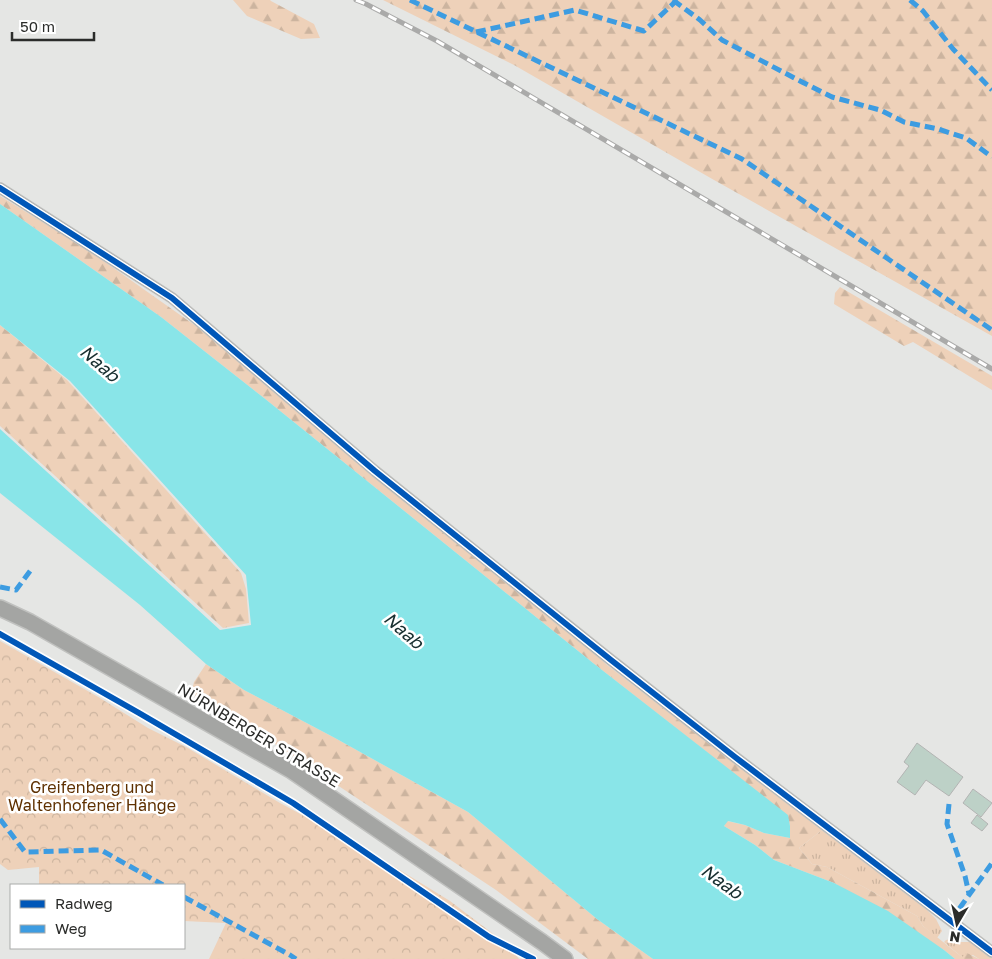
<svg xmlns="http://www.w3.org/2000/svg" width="992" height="959" viewBox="0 0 992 959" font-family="'Golos Text',sans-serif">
<defs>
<pattern id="grass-tufts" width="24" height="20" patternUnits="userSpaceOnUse" patternTransform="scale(1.25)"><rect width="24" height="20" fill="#eed1b9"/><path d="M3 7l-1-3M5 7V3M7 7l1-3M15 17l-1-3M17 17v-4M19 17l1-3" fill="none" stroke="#ccb49f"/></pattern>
<pattern id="forest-firs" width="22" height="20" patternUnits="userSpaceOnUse" patternTransform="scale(1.25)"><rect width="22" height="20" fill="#eed1b9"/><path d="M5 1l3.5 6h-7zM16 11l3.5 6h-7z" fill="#ccb49f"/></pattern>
<pattern id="park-crowns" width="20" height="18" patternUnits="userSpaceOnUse" patternTransform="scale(1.25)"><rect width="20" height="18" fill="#eed1b9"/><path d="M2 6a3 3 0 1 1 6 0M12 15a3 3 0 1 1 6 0" fill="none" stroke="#ccb49f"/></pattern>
</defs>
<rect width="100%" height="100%" fill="#e5e6e4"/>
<g fill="url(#grass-tufts)">
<polygon points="822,830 926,909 936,919 942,931 937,938 923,926 917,916 827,867 812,864 799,848"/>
<polygon points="951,939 961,942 972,942 992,957 992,959 979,959 973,955 963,958 944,942 946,940"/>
</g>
<g fill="url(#forest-firs)">
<polygon points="233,0 270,0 271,1 314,24 320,38 301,39 247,16"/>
<polygon points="383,0 992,0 992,336 714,180 514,65"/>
<polygon points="0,196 88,250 193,324 207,332 243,366 288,404 325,433 340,449 353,456 479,561 531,602 556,623 589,648 607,665 822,830 799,848 812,864 827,867 917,916 923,926 962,957 967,953 979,959 955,959 944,950 834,883 774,860 755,845 724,826 727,821 745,825 764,833 790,838 790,826 787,815 593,663 264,398 161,317 0,204"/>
<polygon points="840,287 992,376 992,390 913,342 904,346 834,304 835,293"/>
<polygon points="0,325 67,380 241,573 246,589 249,623 223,628 0,426"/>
<polygon points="206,664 244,690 335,738 468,812 597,919 653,959 588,959 496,890 272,742 191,693 194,682"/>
</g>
<polygon fill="url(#park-crowns)" points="0,641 100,698 148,728 186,747 280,803 369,851 450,901 509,946 519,959 209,959 226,923 184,921 184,885 39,885 39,867 8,870 0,864"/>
<polygon fill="#89e5e8" points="0,204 161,317 264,398 593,663 788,815 790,826 790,838 764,833 745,825 728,821 724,826 755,845 774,860 834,883 888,911 944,950 955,959 653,959 597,919 468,812 335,738 244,690 206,664 140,605 0,493 0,429 220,630 251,625 246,575 70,381 0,325"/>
<g fill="#bdd1c7" stroke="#b3b4b3">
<polygon points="917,743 963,777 949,796 926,780 915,795 897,782 909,766 904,762"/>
<polygon points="973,789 992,803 981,817 963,803"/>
<polygon points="977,815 988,824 982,831 971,823"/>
</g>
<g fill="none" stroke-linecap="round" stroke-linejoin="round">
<g stroke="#c0c1bf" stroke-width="12">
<polyline id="street" points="0,188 172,298 375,471 611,660 735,757 992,952"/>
</g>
<g stroke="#c0c1bf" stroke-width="18">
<polyline id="secondary" points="0,608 30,622 292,771 542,942 565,959"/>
</g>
<use href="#street" stroke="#a4a5a4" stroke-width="10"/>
<use href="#secondary" stroke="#a4a5a3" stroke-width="15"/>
<g stroke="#aaaaa9" stroke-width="5">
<polyline id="rail" points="356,0 366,4 437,41 992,369"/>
</g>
<use href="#rail" stroke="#fff" stroke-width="3" stroke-dasharray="9" stroke-linecap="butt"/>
<g stroke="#3d9ce1" stroke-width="5" stroke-dasharray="10 5" stroke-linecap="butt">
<polyline points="410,0 742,159 992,330"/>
<polyline points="673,0 700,20 722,40 802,82 832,97 880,110 904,122 938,129 966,138 992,157"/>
<polyline points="910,0 923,11 953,49 992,90"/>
<polyline points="476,32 575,10 644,31 675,2 675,0"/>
<polyline points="0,587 16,590 33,567"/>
<polyline points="949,804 947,824 965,876 969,894"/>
<polyline points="0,819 25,852 101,850 163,885"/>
<polyline points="184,897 290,955 296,959"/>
<path d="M951,921c13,-20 27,-38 41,-58"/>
</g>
<g stroke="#fff" stroke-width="9">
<g id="cycleway">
<polyline points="0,188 172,298 375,471 611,660 735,757 992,952"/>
<polyline points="0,634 139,713 293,803 489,937 533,959"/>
</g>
</g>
<use href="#cycleway" stroke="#0057b8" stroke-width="6"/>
</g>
<g text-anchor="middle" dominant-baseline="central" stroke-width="5" stroke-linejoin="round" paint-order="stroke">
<g font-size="16" fill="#2b2c2a" stroke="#fff">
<text transform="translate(259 735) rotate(31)">NÜRNBERGER STRASSE</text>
</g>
<g font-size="16" fill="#5e3000" stroke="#fff">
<text x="92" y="787">Greifenberg und<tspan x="92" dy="18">Waltenhofener Hänge</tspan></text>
</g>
<g font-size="18" font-style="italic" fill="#182f30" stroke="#fff">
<text transform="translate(100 363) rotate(41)">Naab</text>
<text transform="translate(404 630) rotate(41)">Naab</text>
<text transform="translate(722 881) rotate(36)">Naab</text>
</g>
</g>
<rect x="10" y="884" width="175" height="65" fill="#ffffff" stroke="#aaabaa"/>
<rect x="20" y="900" width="25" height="8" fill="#0057b8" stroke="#aaabaa"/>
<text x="55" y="909" font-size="15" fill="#2b2c2a">Radweg</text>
<rect x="20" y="925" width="25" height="8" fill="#3d9ce1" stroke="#aaabaa"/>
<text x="55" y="934" font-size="15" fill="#2b2c2a">Weg</text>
<g transform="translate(957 924) rotate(189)" stroke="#ffffff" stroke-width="4" paint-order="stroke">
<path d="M0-4L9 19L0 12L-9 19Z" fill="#2b2c2a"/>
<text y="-8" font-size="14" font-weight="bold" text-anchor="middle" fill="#2b2c2a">N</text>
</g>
<path d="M12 32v8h82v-8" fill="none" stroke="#2b2c2a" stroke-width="2.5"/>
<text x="20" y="32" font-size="15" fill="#2b2c2a" stroke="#ffffff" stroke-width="4" paint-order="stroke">50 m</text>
</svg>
